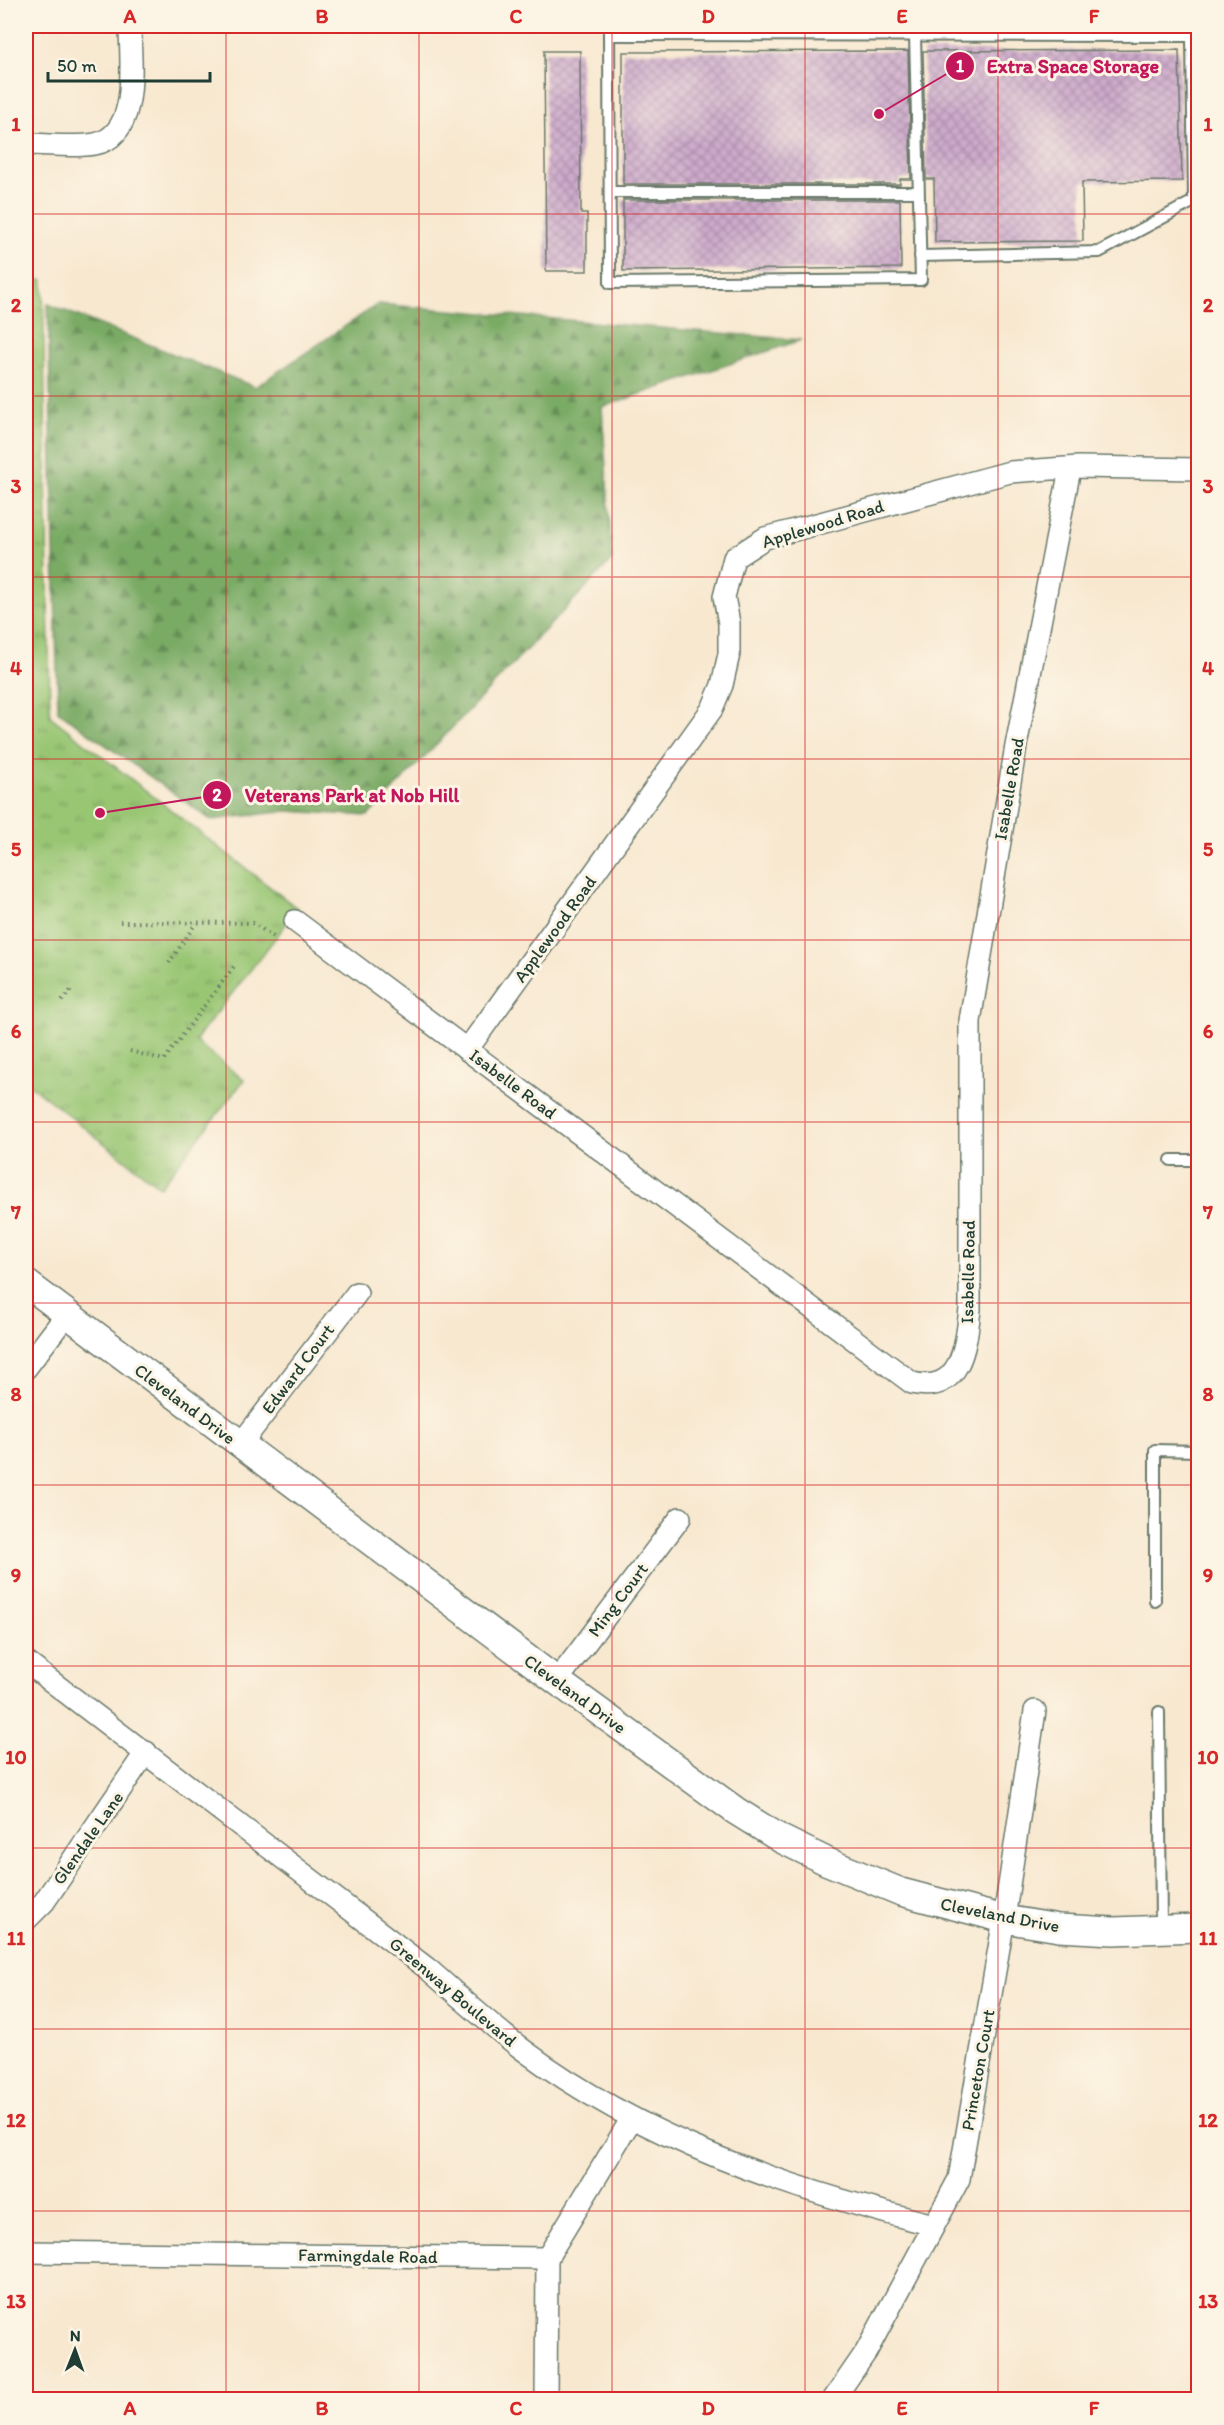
<svg xmlns="http://www.w3.org/2000/svg" width="1224" height="2425" viewBox="0 0 1224 2425" font-family="Itim,sans-serif">
<defs>
<pattern id="forest-firs" width="22" height="20" patternUnits="userSpaceOnUse" patternTransform="scale(1.5)"><rect width="22" height="20" fill="#7aab65"/><path d="M5 1l3.5 6h-7zM16 11l3.5 6h-7z" fill="#638c54"/></pattern>
<pattern id="park-tufts" width="24" height="20" patternUnits="userSpaceOnUse" patternTransform="scale(1.5)"><rect width="24" height="20" fill="#99c673"/><path d="M3 7l-1-3M5 7V3M7 7l1-3M15 17l-1-3M17 17v-4M19 17l1-3" fill="none" stroke="#7ca25f"/></pattern>
<pattern id="building-cross-hatch" width="8" height="8" patternUnits="userSpaceOnUse" patternTransform="scale(1.5)"><rect width="8" height="8" fill="#ceaacc"/><path d="M0 0l8 8M0 8l8-8" fill="none" stroke="#a78ca6"/></pattern>
</defs>
<rect width="100%" height="100%" fill="#fcf5e5"/>
<filter id="ink" filterUnits="userSpaceOnUse"><feTurbulence type="fractalNoise" baseFrequency=".0167" numOctaves="2"/><feDisplacementMap in="SourceGraphic" scale="12" xChannelSelector="R" yChannelSelector="G"/><feConvolveMatrix kernelMatrix="1 2 1 2 8 2 1 2 1" color-interpolation-filters="sRGB"/></filter>
<filter id="wash" filterUnits="userSpaceOnUse"><feTurbulence type="fractalNoise" baseFrequency=".008" numOctaves="4" result="noise"/><feDisplacementMap in="SourceGraphic" scale="24" xChannelSelector="R" yChannelSelector="G"/><feGaussianBlur stdDeviation="1.35" result="paint"/><feColorMatrix in="noise" values="0 0 0 0 0 0 0 0 0 0 0 0 0 0 0 0 0 1.4 0 .05"/><feComposite in="paint" operator="in"/></filter>
<g filter="url(#wash)">
<rect width="100%" height="100%" fill="#f8e8d0"/>
<polygon fill="url(#forest-firs)" stroke="#4c744c" stroke-width="1.5" points="48,304 255,387 378,304 801,340 602,407 612,560 368,816 287,811 211,820 58,711"/>
<polygon fill="url(#park-tufts)" stroke="#5c8254" stroke-width="1.5" points="26,280 43,280 50,716 298,909 195,1041 244,1080 160,1187 26,1082"/>
<g id="blocks">
<g fill="url(#building-cross-hatch)">
<polygon points="1179,50 1182,181 1082,182 1083,241 935,242 934,179 926,179 923,51"/>
<polygon points="544,51 580,51 581,214 587,214 587,271 546,271"/>
<polygon points="908,51 911,179 900,179 900,184 623,184 623,52"/>
<polygon points="623,200 900,200 901,268 623,271"/>
</g>
</g>
</g>
<g filter="url(#ink)">
<use href="#blocks" fill-opacity="0" stroke="#6b796b" stroke-width="1.5"/>
<g fill="none" stroke-linecap="round" stroke-linejoin="round">
<g stroke="#6b796b" stroke-width="14">
<g id="service">
<polyline points="609,26 610,283 921,280 915,35"/>
<polyline points="609,35 1192,36 1194,201 1099,252 920,256"/>
<polyline points="610,192 918,192"/>
<polyline points="1171,1160 1198,1160"/>
<polyline points="1155,1601 1155,1450 1198,1451"/>
<polyline points="1159,1712 1161,1927"/>
</g>
</g>
<g stroke="#6b796b" stroke-width="24">
<g id="minor">
<path d="M26,144c22,0 48,4 69,0 46,-9 35,-84 35,-118"/>
<path d="M295,921l617,462c50,12 54,-39 58,-74v-288l46,-275 54,-277"/>
<polyline points="467,1050 712,709 722,685 729,654 729,623 724,597 734,558 765,538 1010,472 1079,467 1198,469"/>
<polyline points="26,1368 67,1314"/>
<polyline points="240,1445 357,1293"/>
<path d="M26,1662l402,307c31,27 61,55 94,80 122,91 266,140 412,176"/>
<polyline points="557,1681 680,1518"/>
<polyline points="26,1920 44,1902 146,1752"/>
<polyline points="26,2252 547,2258 632,2118"/>
<polyline points="546,2400 547,2258"/>
<polyline points="833,2400 866,2352 959,2179 1004,1919 1035,1711"/>
</g>
</g>
<g stroke="#6b796b" stroke-width="30">
<polyline id="tertiary" points="26,1283 557,1681 736,1811 781,1839 828,1862 901,1892 1004,1919 1059,1928 1113,1931 1198,1928"/>
</g>
<g stroke="#6b796b" stroke-width="4" stroke-dasharray="1.5 4.5" stroke-linecap="butt">
<polyline points="120,922 253,923 275,938"/>
<polyline points="169,963 196,923"/>
<polyline points="62,1001 71,990"/>
<polyline points="130,1051 164,1060 235,965"/>
</g>
<use href="#service" stroke="#fff" stroke-width="10"/>
<use href="#minor" stroke="#fff" stroke-width="21"/>
<use href="#tertiary" stroke="#fff" stroke-width="27"/>
</g>
</g>
<path fill="none" stroke="#d62828" stroke-width="1.5" stroke-opacity="0.55" d="M226,26v2374M419,26v2374M612,26v2374M805,26v2374M998,26v2374M26,214h1172M26,396h1172M26,577h1172M26,759h1172M26,940h1172M26,1122h1172M26,1303h1172M26,1485h1172M26,1666h1172M26,1848h1172M26,2029h1172M26,2211h1172"/>
<g text-anchor="middle" dominant-baseline="central" stroke-width="6" stroke-linejoin="round" paint-order="stroke">
<g font-size="18" fill="#1f3d34" stroke="#fcf5e5">
<text transform="translate(823 524) rotate(-17)">Applewood Road</text>
<text transform="translate(1009 789) rotate(-80)">Isabelle Road</text>
<text transform="translate(555 929) rotate(-54)">Applewood Road</text>
<text transform="translate(513 1084) rotate(37)">Isabelle Road</text>
<text transform="translate(968 1272) rotate(-89)">Isabelle Road</text>
<text transform="translate(298 1369) rotate(-53)">Edward Court</text>
<text transform="translate(185 1404) rotate(37)">Cleveland Drive</text>
<text transform="translate(618 1600) rotate(-53)">Ming Court</text>
<text transform="translate(575 1694) rotate(36)">Cleveland Drive</text>
<text transform="translate(88 1838) rotate(-55)">Glendale Lane</text>
<text transform="translate(1000 1915) rotate(11)">Cleveland Drive</text>
<text transform="translate(453 1992) rotate(40)">Greenway Boulevard</text>
<text transform="translate(978 2070) rotate(-80)">Princeton Court</text>
<text transform="translate(368 2256) rotate(1)">Farmingdale Road</text>
</g>
</g>
<path fill="none" stroke="#c2185b" stroke-width="2" d="M879 114L960 66M100 813L217 795"/>
<g fill="#c2185b" stroke="#fcf5e5" stroke-width="2">
<circle cx="879" cy="114" r="6"/>
<circle cx="100" cy="813" r="6"/>
<circle cx="960" cy="66" r="15"/>
<circle cx="217" cy="795" r="15"/>
</g>
<g font-size="18" text-anchor="middle" font-weight="bold" fill="#fff">
<text x="960" y="72">1</text>
<text x="217" y="801">2</text>
</g>
<g font-size="20" text-anchor="middle" font-weight="bold" fill="#c2185b" stroke="#fcf5e5" stroke-width="6" stroke-linejoin="round" paint-order="stroke">
<text x="1073" y="73">Extra Space Storage</text>
<text x="352" y="802">Veterans Park at Nob Hill</text>
</g>
<rect width="1224" height="2425" fill="none" stroke="#fcf5e5" stroke-width="66"/>
<g transform="translate(75 2350) rotate(1)" stroke="#fcf5e5" stroke-width="4.5" paint-order="stroke">
<path d="M0-4.5L10 22L0 15L-10 22Z" fill="#1f3d34"/>
<text y="-9" font-size="16" font-weight="bold" text-anchor="middle" fill="#1f3d34">N</text>
</g>
<path d="M48 72v9h162v-9" fill="none" stroke="#1f3d34" stroke-width="3"/>
<text x="57" y="72" font-size="18" fill="#1f3d34" stroke="#fcf5e5" stroke-width="4.5" paint-order="stroke">50 m</text>
<rect x="33" y="33" width="1158" height="2359" fill="none" stroke="#d62828" stroke-width="2"/>
<g font-size="20" text-anchor="middle" font-weight="bold" fill="#d62828">
<text x="130" y="23">A</text>
<text x="322" y="23">B</text>
<text x="516" y="23">C</text>
<text x="708" y="23">D</text>
<text x="902" y="23">E</text>
<text x="1094" y="23">F</text>
<text x="16" y="131">1</text>
<text x="1208" y="131">1</text>
<text x="16" y="312">2</text>
<text x="1208" y="312">2</text>
<text x="16" y="493">3</text>
<text x="1208" y="493">3</text>
<text x="16" y="675">4</text>
<text x="1208" y="675">4</text>
<text x="16" y="856">5</text>
<text x="1208" y="856">5</text>
<text x="16" y="1038">6</text>
<text x="1208" y="1038">6</text>
<text x="16" y="1219">7</text>
<text x="1208" y="1219">7</text>
<text x="16" y="1401">8</text>
<text x="1208" y="1401">8</text>
<text x="16" y="1582">9</text>
<text x="1208" y="1582">9</text>
<text x="16" y="1764">10</text>
<text x="1208" y="1764">10</text>
<text x="16" y="1945">11</text>
<text x="1208" y="1945">11</text>
<text x="16" y="2127">12</text>
<text x="1208" y="2127">12</text>
<text x="16" y="2308">13</text>
<text x="1208" y="2308">13</text>
<text x="130" y="2415">A</text>
<text x="322" y="2415">B</text>
<text x="516" y="2415">C</text>
<text x="708" y="2415">D</text>
<text x="902" y="2415">E</text>
<text x="1094" y="2415">F</text>
</g>
</svg>
